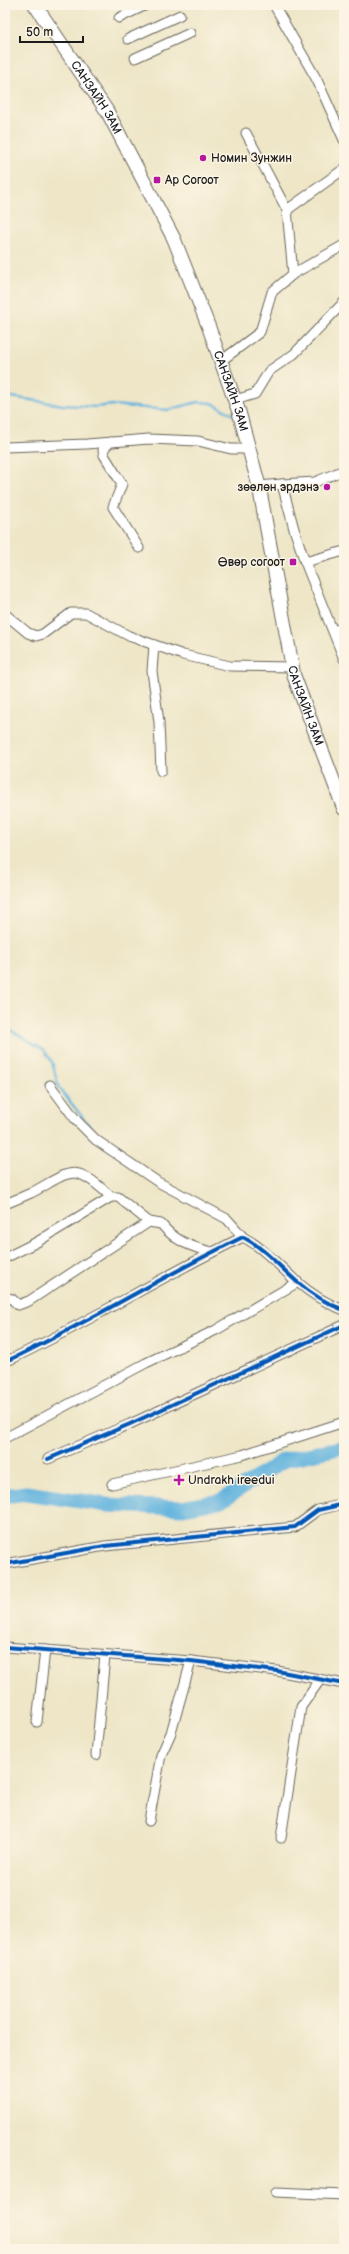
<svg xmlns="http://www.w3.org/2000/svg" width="349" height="2254" viewBox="0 0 349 2254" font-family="'Balsamiq Sans',sans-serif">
<rect width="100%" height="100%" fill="#fcf5e5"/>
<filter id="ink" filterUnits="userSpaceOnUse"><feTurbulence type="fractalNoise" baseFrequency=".025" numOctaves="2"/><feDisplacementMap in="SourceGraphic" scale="8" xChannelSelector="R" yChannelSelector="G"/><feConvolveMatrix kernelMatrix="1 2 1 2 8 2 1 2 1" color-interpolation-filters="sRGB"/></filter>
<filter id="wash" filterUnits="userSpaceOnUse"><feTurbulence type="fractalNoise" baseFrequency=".012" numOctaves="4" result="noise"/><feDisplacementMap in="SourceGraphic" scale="16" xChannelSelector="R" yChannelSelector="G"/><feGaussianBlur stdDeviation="0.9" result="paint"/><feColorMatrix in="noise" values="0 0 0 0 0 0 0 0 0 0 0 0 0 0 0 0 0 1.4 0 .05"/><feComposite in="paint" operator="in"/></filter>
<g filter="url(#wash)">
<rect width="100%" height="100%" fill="#eee6c7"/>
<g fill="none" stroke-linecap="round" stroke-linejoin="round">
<g stroke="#63b4de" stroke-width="2.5">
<polyline points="5,396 63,405 95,407 112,405 168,410 198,402 212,403 235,416"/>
<polyline points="5,1027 44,1050 52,1062 59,1088 92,1129"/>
<polyline points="96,1134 107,1142"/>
</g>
<polyline stroke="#63b4de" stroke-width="15" points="5,1496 26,1493 108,1505 182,1508 221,1501 284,1460 344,1447"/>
</g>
</g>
<g filter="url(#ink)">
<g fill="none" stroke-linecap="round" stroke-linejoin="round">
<g stroke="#666358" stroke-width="11">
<g id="minor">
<polyline points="274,5 317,80 344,140"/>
<polyline points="119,18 146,5"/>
<polyline points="128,39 180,15"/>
<polyline points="135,58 190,33"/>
<polyline points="246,133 287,210"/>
<polyline points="293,274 287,210 344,169"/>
<polyline points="221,361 260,332 272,292 293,274 344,245"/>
<polyline points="235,400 255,394 269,371 294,354 344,302"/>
<polyline points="110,442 103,450 104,455 122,484 113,507 139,548"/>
<polyline points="5,447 87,444 149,439 198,441 231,449 250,449"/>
<polyline points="282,484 315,482 344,470"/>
<polyline points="259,486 282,484 294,529 305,562 344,659"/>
<polyline points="305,562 344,551"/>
<polyline points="5,614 28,633 36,636 43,634 71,613 86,613 129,636 183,655 230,666 293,667"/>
<polyline points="334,631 344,627"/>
<polyline points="154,645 152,671 159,722 161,771"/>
<polyline points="50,1085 76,1120 96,1140 158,1182 227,1219 243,1237"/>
<path d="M5,1204c8,-3 17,-7 26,-11 40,-21 41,-33 80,4h7l31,25 12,2c14,17 30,23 51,28"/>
<polyline points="5,1258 37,1242 111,1197"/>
<polyline points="5,1297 12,1299 18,1305 29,1301 149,1222"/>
<path d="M5,1362c81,-38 157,-86 238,-125 21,11 36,29 53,44 14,12 31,23 48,29"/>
<polyline points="5,1438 146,1363 216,1330 298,1282"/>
<polyline points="48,1459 130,1424 344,1325"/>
<polyline points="112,1484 242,1455 344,1422"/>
<polyline points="5,1564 105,1546 295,1527 318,1510 344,1504"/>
<polyline points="5,1647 191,1661 277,1671 344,1684"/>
<polyline points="37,1722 45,1650"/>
<polyline points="96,1755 105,1655"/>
<polyline points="149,1821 161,1755 171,1733 191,1661"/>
<polyline points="281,1838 301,1707 320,1680"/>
<polyline points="276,2192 344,2195"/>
</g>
</g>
<g stroke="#666358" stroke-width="15">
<g id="secondary">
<path id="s1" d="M35,5l72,106 67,128 34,86 31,87 20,74 35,190 50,133"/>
</g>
</g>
<use href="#minor" stroke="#fff" stroke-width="9"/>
<use href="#secondary" stroke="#fff" stroke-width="13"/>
<g stroke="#fcf5e5" stroke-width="6">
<g id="cycleway">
<path d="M5,1362c81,-38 157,-86 238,-125 21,11 36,29 53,44 14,12 31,23 48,29"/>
<polyline points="48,1459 130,1424 344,1325"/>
<polyline points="5,1564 105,1546 295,1527 318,1510 344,1504"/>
<polyline points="5,1647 191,1661 277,1671 344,1684"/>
</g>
</g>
<use href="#cycleway" stroke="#0057b8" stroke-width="4"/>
</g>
</g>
<g fill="#b5179e" stroke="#fcf5e5" stroke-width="1.5">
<circle cx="203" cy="158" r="4"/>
<rect x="153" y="176" width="8" height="8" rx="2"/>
<circle cx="327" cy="487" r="4"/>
<rect x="289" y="558" width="8" height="8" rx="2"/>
<path d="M177 1474h4v4h4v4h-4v4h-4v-4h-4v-4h4z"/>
</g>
<g text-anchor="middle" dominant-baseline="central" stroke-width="3" stroke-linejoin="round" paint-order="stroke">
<g font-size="12" fill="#1c1c1c" stroke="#fcf5e5">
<text stroke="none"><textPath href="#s1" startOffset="111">САНЗАЙН ЗАМ</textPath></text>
<text stroke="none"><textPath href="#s1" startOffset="435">САНЗАЙН ЗАМ</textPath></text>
<text stroke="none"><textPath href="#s1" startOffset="759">САНЗАЙН ЗАМ</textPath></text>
</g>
<g font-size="12" fill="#1c1c1c" stroke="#fcf5e5" text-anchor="start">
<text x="211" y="158">Номин Зунжин</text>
<text x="165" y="180">Ар Согоот</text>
<text x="319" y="487" text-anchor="end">зөөлөн эрдэнэ</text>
<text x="285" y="562" text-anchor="end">Өвөр согоот</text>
<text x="188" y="1480">Undrakh ireedui</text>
</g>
</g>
<rect width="349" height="2254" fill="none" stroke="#fcf5e5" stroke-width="20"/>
<path d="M20 36v6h63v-6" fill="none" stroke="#1c1c1c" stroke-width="2"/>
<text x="26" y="36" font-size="12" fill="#1c1c1c" stroke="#fcf5e5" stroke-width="3" paint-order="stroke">50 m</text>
</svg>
